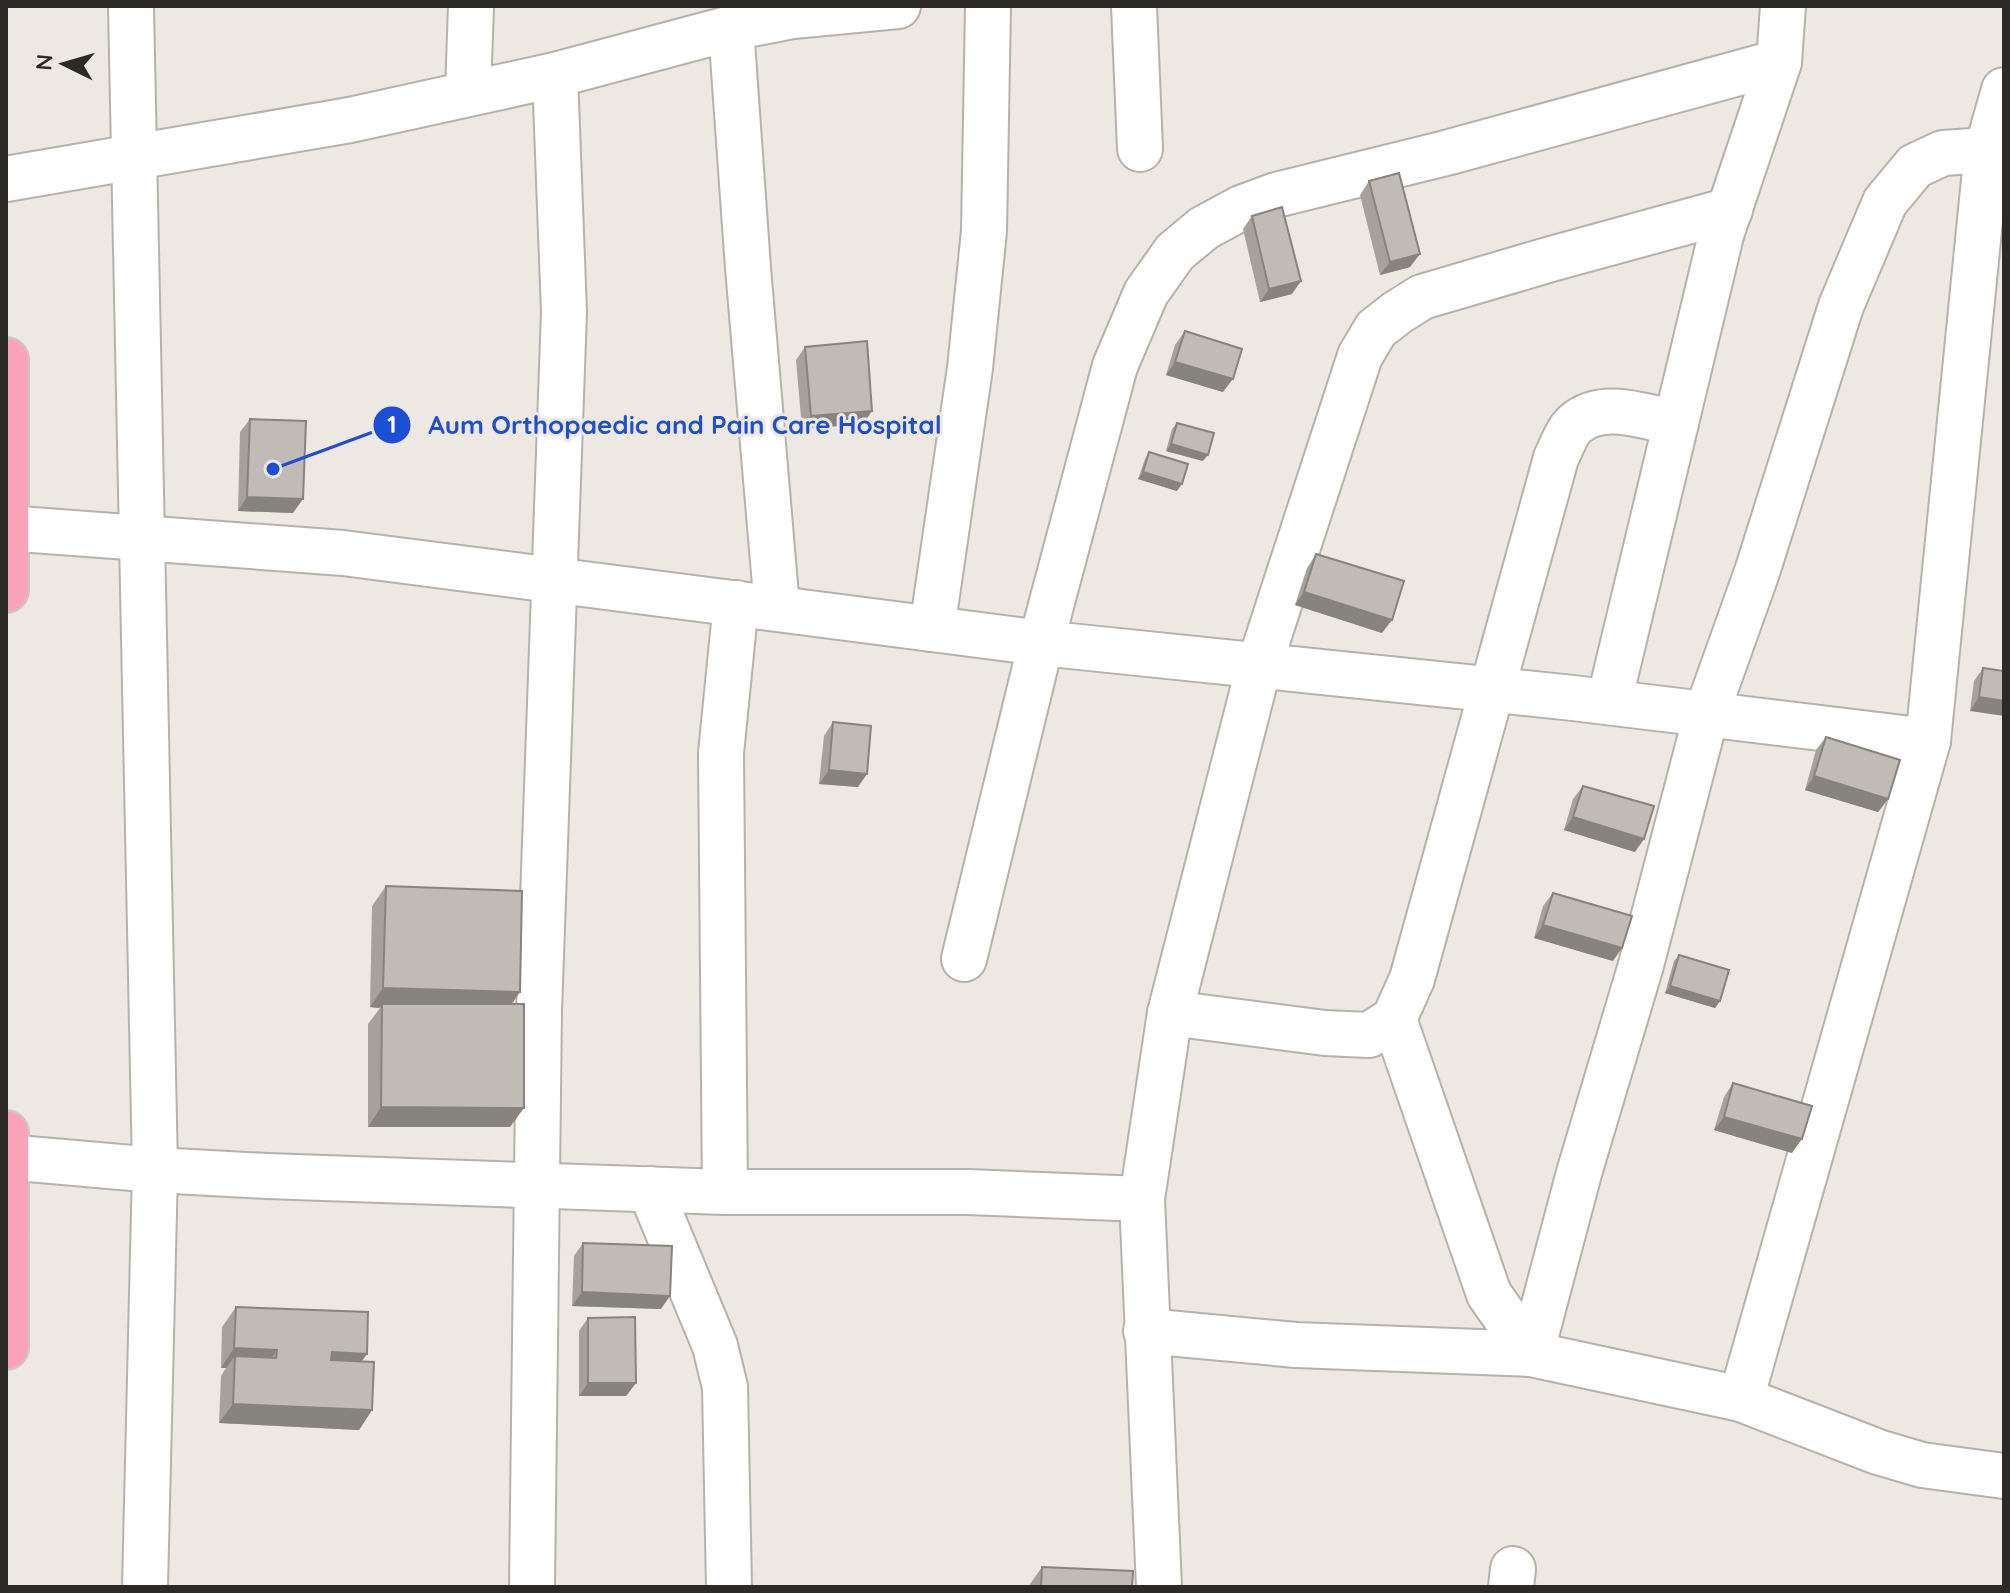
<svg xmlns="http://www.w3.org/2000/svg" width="2010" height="1593" viewBox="0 0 2010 1593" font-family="Quicksand,sans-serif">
<rect width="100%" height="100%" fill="#eee8e3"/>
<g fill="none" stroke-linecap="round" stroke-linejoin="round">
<g stroke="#b7b1ac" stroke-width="48">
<g id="minor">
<polyline points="131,6 155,1170 145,1587"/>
<polyline points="1134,6 1140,149"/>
<polyline points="731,28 748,268 777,608"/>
<polyline points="468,92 471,6"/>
<polyline points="6,179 350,120 555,75 731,28 793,16 898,6"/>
<polyline points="6,528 343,553 1041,643 1573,698 1928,741"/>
<polyline points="932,629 970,368 984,231 988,6"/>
<polyline points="1609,702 1721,235 1779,62 1783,6"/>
<polyline points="964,959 1041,643 1115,366 1146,293 1175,252 1204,228 1241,208 1276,195 1446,153 1779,62"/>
<path d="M1170,1013l155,20 44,2 25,-16 18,-40 144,-521c5,-10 11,-27 19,-34 28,-24 69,-7 101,-1"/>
<polyline points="1394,1019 1489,1294 1531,1354"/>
<polyline points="6,1157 155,1170 267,1176 725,1192 968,1192 1142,1199"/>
<polyline points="650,1189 715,1346 725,1387 729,1587"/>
<polyline points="725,1192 721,753 736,603"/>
<polyline points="1146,1331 1296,1345 1531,1354 1741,1399 1878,1452 1922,1465 2004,1476"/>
<polyline points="1531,1354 1579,1173 1641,965 1707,712 1757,572 1841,306 1885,202 1915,166 1943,153 1987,150"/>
<polyline points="1741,1399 1928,741 1987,150 2004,90"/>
<polyline points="532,1587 539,1011 564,312 555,75"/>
<polyline points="1159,1587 1142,1199 1170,1013 1259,666 1360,356 1376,329 1398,312 1422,297 1551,259 1730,210"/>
<polyline points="1511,1587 1513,1569"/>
</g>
</g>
<g stroke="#c8c8c7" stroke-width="48">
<g id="major">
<polyline points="6,360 6,590"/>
<polyline points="6,1133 6,1231"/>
<polyline points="6,1239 6,1347"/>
</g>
</g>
<use href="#minor" stroke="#fff" stroke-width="44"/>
<use href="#major" stroke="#fba3b8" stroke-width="44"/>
</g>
<g fill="#a6a19d">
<polygon points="1369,181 1410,267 1380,275 1360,195"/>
<polygon points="1252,216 1292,294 1260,302 1243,229"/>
<polygon points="1185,331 1223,392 1166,375 1175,345"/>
<polygon points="805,347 863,424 802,429 796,360"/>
<polygon points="250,419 293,513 238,511 240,432"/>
<polygon points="1177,423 1203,461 1166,451 1172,429"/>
<polygon points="1149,452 1177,491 1138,479 1145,459"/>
<polygon points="1316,554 1382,633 1295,605 1307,568"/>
<polygon points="1983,668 2004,671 1970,711 1974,681"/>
<polygon points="833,722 858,787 819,784 824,736"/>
<polygon points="1826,737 1888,799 1878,812 1805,790 1816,750"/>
<polygon points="1583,786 1635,852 1564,830 1573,799"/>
<polygon points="386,886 520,992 511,1004 510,1127 368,1127 368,1024 380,1008 370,1007 372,906"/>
<polygon points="1553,893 1613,961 1534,938 1543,906"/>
<polygon points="1679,955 1720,1001 1715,1008 1665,993 1674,961"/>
<polygon points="1733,1083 1792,1153 1714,1130 1724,1097"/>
<polygon points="583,1243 661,1309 572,1306 574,1256"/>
<polygon points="236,1307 361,1361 372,1410 359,1430 219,1423 221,1376 226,1368 221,1368 222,1327"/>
<polygon points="588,1318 636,1383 626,1396 579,1396 579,1331"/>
<polygon points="1042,1567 1132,1587 1028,1587"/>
</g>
<g fill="#87837f">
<polygon points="1420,254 1410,267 1380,275 1390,262"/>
<polygon points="1301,281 1292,294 1260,302 1269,289"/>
<polygon points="1175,362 1233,379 1223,392 1166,375"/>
<polygon points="872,411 863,424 802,429 811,416"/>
<polygon points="1171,444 1208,455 1203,461 1166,451"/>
<polygon points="1143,472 1182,484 1177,491 1138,479"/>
<polygon points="247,497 303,499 293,513 238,511"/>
<polygon points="1304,592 1392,620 1382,633 1295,605"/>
<polygon points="1979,697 2004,701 2004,716 1970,711"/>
<polygon points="829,770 867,774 858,787 819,784"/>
<polygon points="1814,776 1888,799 1878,812 1805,790"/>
<polygon points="1573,817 1644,839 1635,852 1564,830"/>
<polygon points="1543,925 1622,948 1613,961 1534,938"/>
<polygon points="1670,986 1720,1001 1715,1008 1665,993"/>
<polygon points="383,988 520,992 506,1012 382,1004 379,1008 370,1007"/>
<polygon points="381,1107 524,1108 510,1127 368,1127"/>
<polygon points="1724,1117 1802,1139 1792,1153 1714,1130"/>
<polygon points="582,1292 670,1296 661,1309 572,1306"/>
<polygon points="234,1348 277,1350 263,1370 235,1356 226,1368 221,1368"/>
<polygon points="332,1352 367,1354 353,1373 318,1372"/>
<polygon points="588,1383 636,1383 626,1396 579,1396"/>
<polygon points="233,1404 372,1410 359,1430 219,1423"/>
</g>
<g fill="#c1bbb6" stroke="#87837f" stroke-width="2">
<polygon points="1399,173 1420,254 1390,262 1369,181"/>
<polygon points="1282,207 1301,281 1269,289 1252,216"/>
<polygon points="1185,331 1242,349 1233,379 1175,362"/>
<polygon points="867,341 872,411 811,416 805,347"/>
<polygon points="250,419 306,421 303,499 247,497"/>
<polygon points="1177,423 1214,433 1208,455 1171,444"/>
<polygon points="1149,452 1188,464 1182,484 1143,472"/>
<polygon points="1316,554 1404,581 1392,620 1304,592"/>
<polygon points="1983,668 2004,671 2004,701 1979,697"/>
<polygon points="833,722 871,726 867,774 829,770"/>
<polygon points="1826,737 1900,760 1888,799 1814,776"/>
<polygon points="1583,786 1654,806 1644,839 1573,817"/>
<polygon points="386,886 522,891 520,992 383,988"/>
<polygon points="1553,893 1632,916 1622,948 1543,925"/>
<polygon points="1679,955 1729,970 1720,1001 1670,986"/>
<polygon points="382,1004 524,1004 524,1108 381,1107"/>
<polygon points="1733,1083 1812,1106 1802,1139 1724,1117"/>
<polygon points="583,1243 672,1246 670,1296 582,1292"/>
<polygon points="236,1307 368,1312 367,1354 332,1352 331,1360 374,1362 372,1410 233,1404 235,1356 276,1358 277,1350 234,1348"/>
<polygon points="635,1317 636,1383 588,1383 588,1318"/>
<polygon points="1042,1567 1133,1571 1132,1587 1041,1587"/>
</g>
<path fill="none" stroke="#1d4ed8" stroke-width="3" d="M273 469L392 425"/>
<g fill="#1d4ed8" stroke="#eee8e3" stroke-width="3">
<circle cx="273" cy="469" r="8"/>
<circle cx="392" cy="425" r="20"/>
</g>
<g font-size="24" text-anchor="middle" font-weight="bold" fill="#fff">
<text x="392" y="433">1</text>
</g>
<g font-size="26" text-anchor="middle" font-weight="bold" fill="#1d4ed8" stroke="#eee8e3" stroke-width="6" stroke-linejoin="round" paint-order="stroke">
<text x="685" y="434">Aum Orthopaedic and Pain Care Hospital</text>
</g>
<rect width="2010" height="1593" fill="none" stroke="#2c2a27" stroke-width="16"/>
<g transform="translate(64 64) rotate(275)" stroke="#eee8e3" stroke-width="6" paint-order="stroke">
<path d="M0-6L14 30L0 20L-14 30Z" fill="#2c2a27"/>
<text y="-12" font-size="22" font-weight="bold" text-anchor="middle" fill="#2c2a27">N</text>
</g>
</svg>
